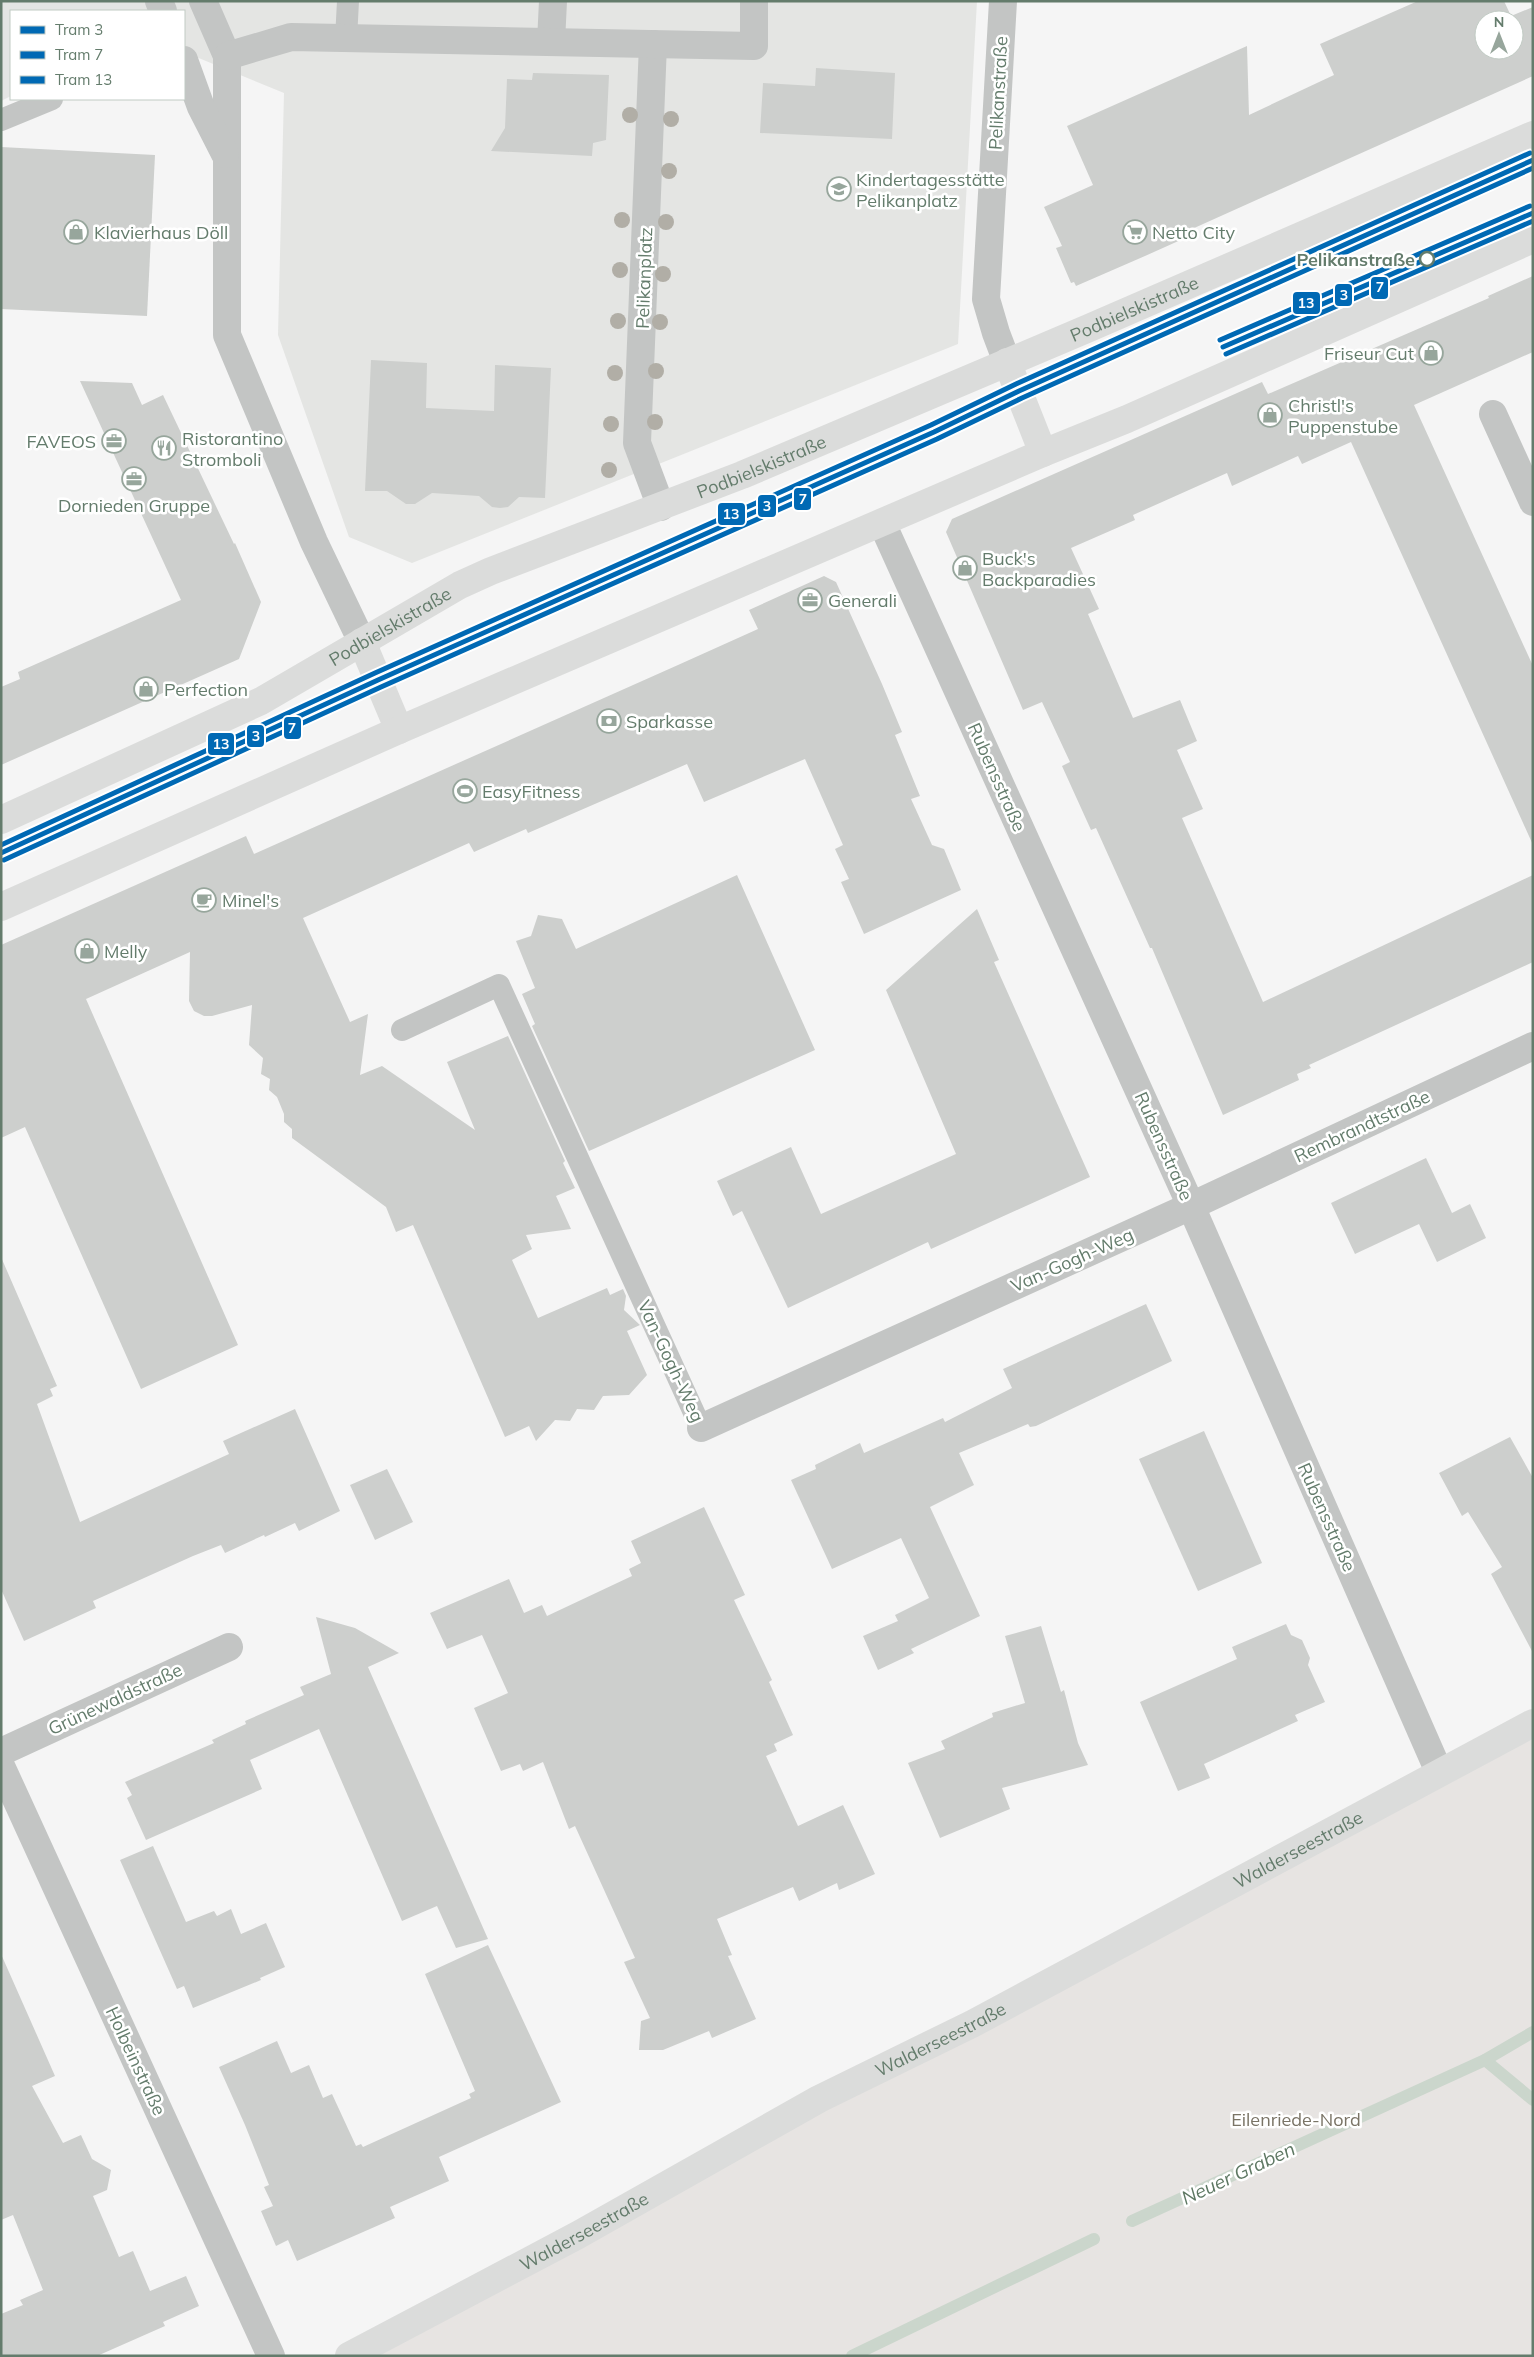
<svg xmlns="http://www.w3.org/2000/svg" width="1534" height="2357" viewBox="0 0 1534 2357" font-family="Mulish,sans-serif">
<rect width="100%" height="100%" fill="#f5f5f5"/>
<polygon fill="#e4e5e3" points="1,1 977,1 958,344 412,563 349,537 278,335 284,93 184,52 184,11 11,11 11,96 1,101"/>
<polygon fill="#e7e4e2" points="1533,1723 1533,2356 349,2356"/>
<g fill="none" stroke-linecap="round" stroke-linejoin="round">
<g stroke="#cbd6cc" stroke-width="12">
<polyline points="1485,2060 1533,2100"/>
<polyline points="1132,2221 1485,2060 1533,2032"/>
<polyline points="852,2356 1094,2239"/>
</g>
</g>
<g fill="#cdcfcd" fill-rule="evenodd">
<path d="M1418,1h86l7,15 22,-9v69l-341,153 2,5 -49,22 -69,30 -2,-4 -3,1 -15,-35 6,-2 -18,-39 49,-22 -26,-59 180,-80 2,69 85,-40 -14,-31zM1484,20h30v30h-30z"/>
<polygon points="816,68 895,73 892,139 760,133 763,83 815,86"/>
<polygon points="533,73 609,75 606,140 593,143 592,156 491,151 505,128 507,79 532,80"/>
<polygon points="1,147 155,155 147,316 1,309"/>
<polygon points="1533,276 1533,352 1414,405 1533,666 1533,845 1351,442 1302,464 1298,456 1232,486 1227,473 1133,515 1135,520 1071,548 1099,609 1088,614 1133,718 1180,700 1197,741 1177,750 1203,809 1182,818 1263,1002 1533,875 1533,962 1309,1065 1311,1068 1297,1074 1299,1080 1223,1115 1152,948 1150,948 1096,828 1091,830 1062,766 1070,762 1042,702 1023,710 946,532 952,519 1262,382 1268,394 1489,298 1488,296"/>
<polygon points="371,360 427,363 426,408 494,411 495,365 551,368 545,498 519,497 508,507 500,508 492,507 479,496 432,493 415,504 406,504 387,491 365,491"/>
<polygon points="80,381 132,383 142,405 163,395 234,544 235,543 261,602 239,659 1,765 1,687 20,679 18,672 181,600"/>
<polygon points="824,576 836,582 882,684 902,732 895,735 920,796 911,799 932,845 944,849 961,890 864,934 841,882 849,879 835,849 843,845 805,759 704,802 687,764 528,833 526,829 474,852 469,843 303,918 350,1022 368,1014 360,1075 382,1066 475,1130 447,1062 508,1036 565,1161 563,1163 575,1188 556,1196 571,1229 526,1235 532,1249 512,1260 538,1318 607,1288 610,1295 623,1289 626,1296 624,1310 640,1325 627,1331 647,1375 629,1395 603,1396 594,1410 577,1409 570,1421 555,1420 536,1441 529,1426 505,1437 413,1225 396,1232 386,1207 292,1138 292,1129 284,1122 284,1114 277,1097 269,1090 270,1079 261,1074 263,1058 249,1045 252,1005 212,1016 204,1016 194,1011 189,1001 190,952 86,999 238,1345 141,1389 25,1127 1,1138 1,945 246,836 254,854 678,665 758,629 749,610"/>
<polygon points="737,875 815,1050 589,1151 532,1026 535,1024 522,994 535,988 516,941 531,936 538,915 562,919 576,949"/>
<polygon points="977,909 999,960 994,962 1090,1177 931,1249 928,1242 788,1308 742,1211 733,1216 717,1181 791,1147 821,1214 956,1154 886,990"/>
<polygon points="1426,1158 1452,1213 1470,1204 1486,1238 1437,1262 1419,1224 1355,1254 1331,1203"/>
<polygon points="1,1257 57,1386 50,1389 53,1396 37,1404 80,1522 229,1454 223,1441 295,1409 340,1511 299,1531 295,1523 265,1537 264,1535 225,1553 221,1545 193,1556 93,1601 96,1608 24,1641 1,1589"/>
<polygon points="1146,1304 1172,1361 1036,1426 1030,1427 1028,1424 959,1453 974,1485 930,1507 980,1616 911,1649 914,1653 878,1670 863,1636 898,1621 895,1615 929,1598 901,1538 832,1569 791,1480 816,1469 815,1465 860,1443 864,1453 943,1418 945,1422 1012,1388 1003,1369"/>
<polygon points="1204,1431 1262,1563 1198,1591 1139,1459"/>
<polygon points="1510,1437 1533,1478 1533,1653 1491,1574 1502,1567 1468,1512 1462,1516 1439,1473"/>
<polygon points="387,1469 413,1522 375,1540 350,1485"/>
<polygon points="704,1507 745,1595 734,1600 772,1680 769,1682 793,1735 774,1744 777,1751 766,1756 798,1826 843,1805 875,1874 839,1890 837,1883 799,1901 793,1887 717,1919 732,1955 728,1956 756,2019 712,2038 709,2031 663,2050 639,2050 641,2021 650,2018 624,1962 635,1958 575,1826 569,1829 543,1762 523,1771 520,1764 501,1771 474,1708 508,1693 482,1635 447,1649 430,1613 509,1579 524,1613 542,1605 547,1616 632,1576 629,1569 641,1563 631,1541"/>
<polygon points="316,1617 355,1628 399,1653 368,1667 488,1939 456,1948 437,1906 402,1921 319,1729 250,1760 262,1789 146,1840 127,1798 132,1795 125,1782 214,1743 212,1740 246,1724 245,1721 304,1695 300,1687 331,1674"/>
<polygon points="1286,1624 1291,1635 1302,1640 1310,1658 1308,1665 1325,1702 1295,1715 1298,1721 1204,1764 1210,1778 1178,1791 1140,1702 1237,1659 1232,1647"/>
<polygon points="1041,1626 1061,1692 1064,1690 1078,1743 1088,1765 1002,1788 1010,1809 940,1838 908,1763 945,1749 941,1741 993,1717 992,1713 1025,1703 1005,1636"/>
<polygon points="153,1846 186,1922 214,1911 217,1916 231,1909 241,1934 266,1923 285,1967 260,1978 261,1980 193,2008 184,1986 177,1989 120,1860"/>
<polygon points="488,1945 561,2102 439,2157 449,2181 390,2207 395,2218 297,2261 288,2240 276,2246 261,2211 273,2206 264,2187 269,2185 245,2125 219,2067 277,2041 291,2073 309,2065 323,2098 332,2094 356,2146 361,2144 363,2147 471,2098 469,2094 475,2091 425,1974"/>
<polygon points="1,1954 55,2076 32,2086 63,2143 81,2135 92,2159 111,2170 107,2190 93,2196 119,2257 133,2251 150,2291 186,2276 199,2306 163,2322 165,2326 97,2356 1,2356 1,2314 23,2305 20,2300 43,2290 13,2215 1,2220"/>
</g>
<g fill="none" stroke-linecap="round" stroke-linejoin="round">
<g stroke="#c3c5c4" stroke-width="22">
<polyline points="346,39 348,1"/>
<polyline points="1,120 52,99"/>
<polyline points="402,1030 499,985 701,1428"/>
</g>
<g stroke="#c3c5c4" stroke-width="28">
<polyline points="159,1 163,11"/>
<polyline points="203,1 227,56 227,335 314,542 362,642"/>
<polyline points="1003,1 986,299 996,333 1007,362"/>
<polyline points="551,42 553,1"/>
<polyline points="653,44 637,443 661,507"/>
<polyline points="227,56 291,37 754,46 754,1"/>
<polyline points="184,60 201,107 225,154"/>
<polyline points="1493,414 1533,502"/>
<polyline points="882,523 1191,1206 1439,1772"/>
<polyline points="701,1428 1191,1206 1533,1046"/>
<polyline points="1,1752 229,1647"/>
<polyline points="1,1766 271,2356"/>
</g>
<g stroke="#dbdcdb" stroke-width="28">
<polyline points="1007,362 1043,453"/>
<polyline points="362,642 399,730"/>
<path id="s1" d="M1,820l260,-119 199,-116 31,-14 251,-96 347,-147 444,-193"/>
<polyline points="1,907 399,730 1043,453 1127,419 1533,239"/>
<path id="s2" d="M349,2356l229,-121 241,-136 153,-75 561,-301"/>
</g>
<g stroke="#fff" stroke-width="9">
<g id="tram-1">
<polyline points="1223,347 1533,213"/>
<polyline points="1,853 378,680 934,432 1019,391 1533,160"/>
</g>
</g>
<g stroke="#fff" stroke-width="9">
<g id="tram-2">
<polyline points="1226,354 1533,221"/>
<polyline points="4,860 381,687 937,439 1022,398 1533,168"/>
</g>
</g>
<g stroke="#fff" stroke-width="9">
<g id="tram-3">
<polyline points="1220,340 1530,206"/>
<polyline points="1,845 375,673 931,425 1016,384 1530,153"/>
</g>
</g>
<use href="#tram-1" stroke="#0069b4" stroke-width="5"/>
<use href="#tram-2" stroke="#0069b4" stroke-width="5"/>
<use href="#tram-3" stroke="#0069b4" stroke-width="5"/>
</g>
<g fill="#b1aea6">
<circle cx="630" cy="115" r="8"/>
<circle cx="671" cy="119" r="8"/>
<circle cx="669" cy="171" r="8"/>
<circle cx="622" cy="220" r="8"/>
<circle cx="666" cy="222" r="8"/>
<circle cx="620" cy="270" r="8"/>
<circle cx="663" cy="274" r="8"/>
<circle cx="618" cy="321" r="8"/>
<circle cx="660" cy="322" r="8"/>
<circle cx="656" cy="371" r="8"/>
<circle cx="615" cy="373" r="8"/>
<circle cx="655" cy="422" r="8"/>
<circle cx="611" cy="424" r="8"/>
<circle cx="609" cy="470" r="8"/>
</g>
<defs>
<g id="school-ring" transform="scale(1.25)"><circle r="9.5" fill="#fff" stroke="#97a69c" stroke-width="1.5"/><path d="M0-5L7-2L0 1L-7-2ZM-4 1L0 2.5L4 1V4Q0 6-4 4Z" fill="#97a69c"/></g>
<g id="shop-ring" transform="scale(1.25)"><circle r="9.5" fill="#fff" stroke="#97a69c" stroke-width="1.5"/><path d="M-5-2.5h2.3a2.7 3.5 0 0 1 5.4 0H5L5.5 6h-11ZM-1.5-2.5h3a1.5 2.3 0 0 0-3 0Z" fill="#97a69c"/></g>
<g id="supermarket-ring" transform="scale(1.25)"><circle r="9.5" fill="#fff" stroke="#97a69c" stroke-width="1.5"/><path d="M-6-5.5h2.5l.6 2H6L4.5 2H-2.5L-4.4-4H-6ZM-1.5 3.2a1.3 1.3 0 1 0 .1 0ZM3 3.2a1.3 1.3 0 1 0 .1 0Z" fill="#97a69c"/></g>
<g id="office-ring" transform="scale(1.25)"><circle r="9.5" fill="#fff" stroke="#97a69c" stroke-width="1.5"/><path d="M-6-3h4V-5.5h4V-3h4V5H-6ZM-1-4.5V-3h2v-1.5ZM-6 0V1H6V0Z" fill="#97a69c"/></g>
<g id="restaurant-ring" transform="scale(1.25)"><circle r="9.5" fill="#fff" stroke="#97a69c" stroke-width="1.5"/><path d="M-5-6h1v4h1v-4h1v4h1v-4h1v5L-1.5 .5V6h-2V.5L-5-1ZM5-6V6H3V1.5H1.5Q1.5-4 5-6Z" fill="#97a69c"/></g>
<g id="bank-ring" transform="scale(1.25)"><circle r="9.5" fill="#fff" stroke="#97a69c" stroke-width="1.5"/><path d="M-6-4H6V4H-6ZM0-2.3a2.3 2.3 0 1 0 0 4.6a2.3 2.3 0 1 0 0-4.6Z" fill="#97a69c"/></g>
<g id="stadium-ring" transform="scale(1.25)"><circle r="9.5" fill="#fff" stroke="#97a69c" stroke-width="1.5"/><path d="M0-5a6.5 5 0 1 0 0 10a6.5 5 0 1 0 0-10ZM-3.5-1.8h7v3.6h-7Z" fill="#97a69c"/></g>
<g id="cafe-ring" transform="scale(1.25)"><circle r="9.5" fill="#fff" stroke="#97a69c" stroke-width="1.5"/><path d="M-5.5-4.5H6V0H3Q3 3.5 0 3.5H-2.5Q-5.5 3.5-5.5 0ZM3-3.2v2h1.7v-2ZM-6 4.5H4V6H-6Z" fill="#97a69c"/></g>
</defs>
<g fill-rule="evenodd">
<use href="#school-ring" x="839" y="189"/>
<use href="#shop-ring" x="76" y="232"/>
<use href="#supermarket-ring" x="1135" y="232"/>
<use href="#shop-ring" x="1431" y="353"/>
<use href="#shop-ring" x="1270" y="415"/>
<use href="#office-ring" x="114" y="441"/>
<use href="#restaurant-ring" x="164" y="448"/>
<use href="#office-ring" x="134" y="479"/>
<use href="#shop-ring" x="965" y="568"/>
<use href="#office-ring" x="810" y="600"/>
<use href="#shop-ring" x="146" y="689"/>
<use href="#bank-ring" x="609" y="721"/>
<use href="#stadium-ring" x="465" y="791"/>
<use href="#cafe-ring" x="204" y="900"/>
<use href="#shop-ring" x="87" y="951"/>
</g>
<circle fill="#fff" stroke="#647c6c" stroke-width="2.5" cx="1427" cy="259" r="7"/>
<g text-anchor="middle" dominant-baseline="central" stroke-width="5" stroke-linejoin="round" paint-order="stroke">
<g font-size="18" fill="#647c6c" stroke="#fff">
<text transform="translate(998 93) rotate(-87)">Pelikanstraße</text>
<text transform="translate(644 278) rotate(-88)">Pelikanplatz</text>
<text stroke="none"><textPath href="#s1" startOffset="1245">Podbielskistraße</textPath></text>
<text stroke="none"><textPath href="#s1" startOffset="840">Podbielskistraße</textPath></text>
<text stroke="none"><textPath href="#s1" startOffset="435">Podbielskistraße</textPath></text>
<text transform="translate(997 777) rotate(66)">Rubensstraße</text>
<text transform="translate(1362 1126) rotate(-25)">Rembrandtstraße</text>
<text transform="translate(1164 1146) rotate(66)">Rubensstraße</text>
<text transform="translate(1072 1260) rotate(-24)">Van-Gogh-Weg</text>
<text transform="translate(671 1361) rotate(65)">Van-Gogh-Weg</text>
<text transform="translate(1327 1517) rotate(66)">Rubensstraße</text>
<text transform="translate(115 1699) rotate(-25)">Grünewaldstraße</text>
<text stroke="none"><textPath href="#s2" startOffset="1076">Walderseestraße</textPath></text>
<text stroke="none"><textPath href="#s2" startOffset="671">Walderseestraße</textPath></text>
<text transform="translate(136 2061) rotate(65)">Holbeinstraße</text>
<text stroke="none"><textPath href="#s2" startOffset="266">Walderseestraße</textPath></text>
</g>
<g font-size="18" fill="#647c6c" stroke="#fff" text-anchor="start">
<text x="856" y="179">Kindertagesstätte<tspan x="856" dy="21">Pelikanplatz</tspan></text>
<text x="94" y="232">Klavierhaus Döll</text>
<text x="1152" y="232">Netto City</text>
<text x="1414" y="353" text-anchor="end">Friseur Cut</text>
<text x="1288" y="405">Christl's<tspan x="1288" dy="21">Puppenstube</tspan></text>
<text x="182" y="438">Ristorantino<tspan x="182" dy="21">Stromboli</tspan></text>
<text x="96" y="441" text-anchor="end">FAVEOS</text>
<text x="134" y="505" text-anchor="middle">Dornieden Gruppe</text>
<text x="982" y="558">Buck's<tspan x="982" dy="21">Backparadies</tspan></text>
<text x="828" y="600">Generali</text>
<text x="164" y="689">Perfection</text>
<text x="626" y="721">Sparkasse</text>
<text x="482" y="791">EasyFitness</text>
<text x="222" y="900">Minel's</text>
<text x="104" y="951">Melly</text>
</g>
<g font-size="18" font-weight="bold" fill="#647c6c" stroke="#fff" text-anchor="end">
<text x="1415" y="259">Pelikanstraße</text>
</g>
<g font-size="18" fill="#7a7466" stroke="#fff">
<text x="1296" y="2119">Eilenriede-Nord</text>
</g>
<g font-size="19" font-style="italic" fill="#5e7863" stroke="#fff">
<text transform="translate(1238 2173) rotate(-25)">Neuer Graben</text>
</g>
</g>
<g stroke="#fff" stroke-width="2">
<rect x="1370" y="276" width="19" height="24" rx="5" fill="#0069b4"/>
<rect x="1334" y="283" width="19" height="24" rx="5" fill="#0069b4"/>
<rect x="1292" y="291" width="29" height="24" rx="5" fill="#0069b4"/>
<rect x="793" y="487" width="19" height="24" rx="5" fill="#0069b4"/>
<rect x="757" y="494" width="20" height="24" rx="5" fill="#0069b4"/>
<rect x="717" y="502" width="29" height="24" rx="5" fill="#0069b4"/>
<rect x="283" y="716" width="19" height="24" rx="5" fill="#0069b4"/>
<rect x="246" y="724" width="19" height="24" rx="5" fill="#0069b4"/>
<rect x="207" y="732" width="28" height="24" rx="5" fill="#0069b4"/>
</g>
<g font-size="14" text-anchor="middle" font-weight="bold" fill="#fff">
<text x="1380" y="292">7</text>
<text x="1344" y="300">3</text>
<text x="1306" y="308">13</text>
<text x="803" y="504">7</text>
<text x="767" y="511">3</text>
<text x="731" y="519">13</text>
<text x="292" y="733">7</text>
<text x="256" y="741">3</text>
<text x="221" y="749">13</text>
</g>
<rect width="1534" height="2357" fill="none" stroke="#647c6c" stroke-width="5"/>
<rect x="10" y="10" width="175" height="90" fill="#ffffff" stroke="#c1cbc4"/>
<rect x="20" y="26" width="25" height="8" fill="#0069b4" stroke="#c1cbc4"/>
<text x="55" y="35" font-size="15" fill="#647c6c">Tram 3</text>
<rect x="20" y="51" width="25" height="8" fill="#0069b4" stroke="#c1cbc4"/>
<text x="55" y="60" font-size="15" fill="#647c6c">Tram 7</text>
<rect x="20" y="76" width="25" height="8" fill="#0069b4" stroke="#c1cbc4"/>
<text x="55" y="85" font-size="15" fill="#647c6c">Tram 13</text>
<g transform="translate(1499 35)"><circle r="24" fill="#ffffff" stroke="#c1cbc4"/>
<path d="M0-4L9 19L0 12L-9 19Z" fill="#97a69c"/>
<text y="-8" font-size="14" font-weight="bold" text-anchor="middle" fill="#647c6c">N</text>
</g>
</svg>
